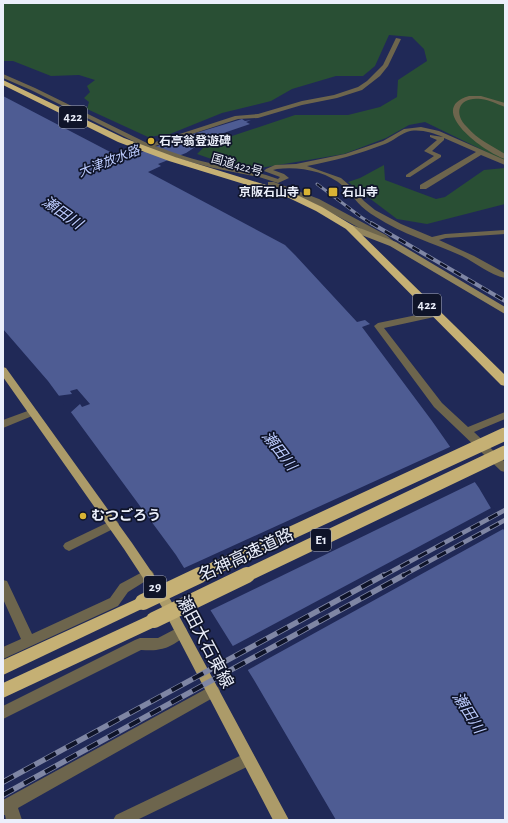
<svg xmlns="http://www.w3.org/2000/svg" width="508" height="823" viewBox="0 0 508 823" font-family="'Alegreya Sans','Noto Sans JP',sans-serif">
<rect width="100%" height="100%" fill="#202957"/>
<g fill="#294f34">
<polygon points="3,3 505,3 505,161 425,122 409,125 386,138 344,154 254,169 220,162 197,154 203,148 223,139 295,115 348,115 380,107 397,97 398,80 427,61 424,49 412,37 389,35 375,66 363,76 336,76 292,89 271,101 222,113 170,134 148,137 87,109 89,102 84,98 90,92 87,86 95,80 79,75 51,76 13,61 3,61"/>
<polygon points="384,165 385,180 436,199 445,197 484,170 505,168 505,204 427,224 397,219 348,182 360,178"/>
</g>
<polygon fill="#4e5c93" points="3,96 116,155 122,157 130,155 133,156 170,141 242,119 245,121 251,120 246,122 250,124 209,138 186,153 158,164 161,166 148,172 285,245 295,255 357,322 365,320 370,324 362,327 432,421 479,488 505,532 505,820 336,820 254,680 176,555 48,381 3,329"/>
<g fill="#202957">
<polygon points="77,389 90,404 82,407 80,404 70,413 57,396 72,394 70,391"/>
<polygon points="452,446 477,481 209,611 182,569"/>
<polygon points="493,507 505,528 246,671 231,647"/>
</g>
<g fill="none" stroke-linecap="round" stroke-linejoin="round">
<g fill="#6d654d" fill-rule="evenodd">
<path d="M396,38l5,1 -13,27 -8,10 -18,14 -25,8 -35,7 -44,13 -20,1 -83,27c20,7 39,14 59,18 22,5 43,7 64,15l2,-2 -16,-6 2,-2 9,-4 21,-1 49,-10 38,-13 21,-12 17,-2 18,4 66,29v5l-24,-10 -55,34h-6v-4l56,-33 -32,-14v2l-12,11 9,4v2l-31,20h-4v-2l28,-19 -10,-5 13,-11 -7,-3v-2l13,2c-10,-4 -25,-9 -36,-5 -8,3 -14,9 -22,12 -26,10 -51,17 -78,22l34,12 7,6 16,17 11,9 26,14 31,13 13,-3 60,-4v4l-59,4 -7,2 35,16 31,17v5c-15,-3 -29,-15 -43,-22 -29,-13 -60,-22 -86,-39 -16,-9 -21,-19 -33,-31 -16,-15 -45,-20 -66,-17l-4,1 11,4 5,4 -11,5 -19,-6 -46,-9 -33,-9 -32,-11h-4l-1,-2 -112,-56 -28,-12v-4l32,14 114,56 86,-28 23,-2 44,-13 32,-6 24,-8 9,-6 16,-16z"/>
<path d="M469,96h12l24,7v4c-8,-3 -15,-7 -24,-8 -21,-3 -29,13 -14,28 10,12 25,19 38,27v5c-19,-6 -81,-50 -36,-63z"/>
<polygon points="268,182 274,182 319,199 386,235 397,244 393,246 380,239 313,203 268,186"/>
<polygon points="436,311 440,314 439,316 384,328 442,403 468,427 505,412 505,419 474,432 505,462 505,472 501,471 434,407 374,326 378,323"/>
<polygon points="33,409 38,412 37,414 3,428 3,420"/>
<polygon points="113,520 117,521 119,524 117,527 69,551 65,549 63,546 65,543"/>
<polygon points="148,569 152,571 154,574 152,577 128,592 118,606 3,659 3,647 21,639 3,599 3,580 7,581 32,634 110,598 120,584"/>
<path d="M181,626l5,2 1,4c-3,7 -18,16 -26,17 -6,2 -14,1 -20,1l-138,69v-13l132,-66 5,-2h18z"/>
<polygon points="213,685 218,687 220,691 218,695 18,808 22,820 6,820 5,815 3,815 3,800"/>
<polygon points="248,752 253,754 255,759 253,764 137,820 113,820 116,815"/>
</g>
<polygon fill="#91845d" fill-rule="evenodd" points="346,225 352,225 396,242 505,307 505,314 390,246 346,229"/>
<polygon fill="#ac9b69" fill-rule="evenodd" points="3,367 6,368 132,543 170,599 289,820 273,820 162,607 124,549 3,377"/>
<g fill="#c5b074" fill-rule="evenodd">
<polygon points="3,80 124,138 175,157 295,194 322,207 352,225 505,375 505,386 501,385 346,229 316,211 289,198 169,161 118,142 3,85"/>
<polygon points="143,596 148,598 150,602 148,606 3,675 3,660"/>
<polygon points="154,613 159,615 162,620 159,625 3,698 3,683"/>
</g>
<g stroke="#7f86a4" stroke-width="3">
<polyline id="rail-far3" points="317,184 361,217 372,224"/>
</g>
<g stroke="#7f86a4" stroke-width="4">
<polyline id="rail-far2" points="371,223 505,301"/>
</g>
<g stroke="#7f86a4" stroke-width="4.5">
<g id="rail-far1">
<polyline points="383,576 505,510"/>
<polyline points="402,576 505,520"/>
</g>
</g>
<g stroke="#7f86a4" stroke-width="5.5">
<g id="rail">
<polyline points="3,782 384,575"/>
<polyline points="3,795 404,575"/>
</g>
</g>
<use href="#rail-far3" stroke="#0f1429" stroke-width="2" stroke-dasharray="6" stroke-linecap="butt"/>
<use href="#rail-far2" stroke="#0f1429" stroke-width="2.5" stroke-dasharray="8" stroke-linecap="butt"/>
<use href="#rail-far1" stroke="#0f1429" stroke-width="3" stroke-dasharray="10" stroke-linecap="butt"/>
<use href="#rail" stroke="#0f1429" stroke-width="4" stroke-dasharray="12" stroke-linecap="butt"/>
<g stroke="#c5b074" stroke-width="13">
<polyline points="198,576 505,434"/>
<polyline points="245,576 505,452"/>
</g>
<g stroke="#c5b074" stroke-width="16">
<polyline points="143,602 200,575"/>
<polyline points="154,620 247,575"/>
</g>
</g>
<g fill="#d9b334" stroke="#0f1429" stroke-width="1.5">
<circle cx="151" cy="141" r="4"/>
<rect x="303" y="188" width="8" height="8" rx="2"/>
<rect x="328" y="187" width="10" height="10" rx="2"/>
<circle cx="83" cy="516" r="4"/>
</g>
<g text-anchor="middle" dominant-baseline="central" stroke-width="3.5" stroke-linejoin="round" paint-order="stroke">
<g font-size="12" font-weight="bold" fill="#ebeffb" stroke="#0f1429" text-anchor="start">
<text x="159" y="141">石亭翁登遊碑</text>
<text x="299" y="192" text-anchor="end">京阪石山寺</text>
<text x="342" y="192">石山寺</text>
</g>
<g font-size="12" fill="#ebeffb" stroke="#0f1429">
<text transform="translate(237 165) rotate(16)">国道422号</text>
</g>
<g fill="#0f1429" stroke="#a9adbc" stroke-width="1">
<rect x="59" y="106" width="28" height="22" rx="3"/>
<rect x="413" y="294" width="28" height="22" rx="3"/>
<rect x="311" y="529" width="20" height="22" rx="3"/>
<rect x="144" y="576" width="22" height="22" rx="3"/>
</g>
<g font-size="13" font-weight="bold" fill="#ebeffb">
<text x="73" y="117">422</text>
<text x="427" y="305">422</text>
<text x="321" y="540">E1</text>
<text x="155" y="587">29</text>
</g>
<g font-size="13" font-style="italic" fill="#bccbfe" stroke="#0f1429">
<text transform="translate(109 162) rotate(-21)">大津放水路</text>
</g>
<g font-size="14" font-weight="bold" fill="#ebeffb" stroke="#0f1429" text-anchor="start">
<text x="91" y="516">むつごろう</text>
</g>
<g font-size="15" font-style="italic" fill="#bccbfe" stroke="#0f1429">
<text transform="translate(62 213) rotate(35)">瀬田川</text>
<text transform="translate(279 451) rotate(52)">瀬田川</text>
<text transform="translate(468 713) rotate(58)">瀬田川</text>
</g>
<g font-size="17" fill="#ebeffb" stroke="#0f1429">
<text transform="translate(246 555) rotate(-25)">名神高速道路</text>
<text transform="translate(205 642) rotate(62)">瀬田大石東線</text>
</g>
</g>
<rect width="508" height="823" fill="none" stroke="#ebeffb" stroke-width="8"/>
</svg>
